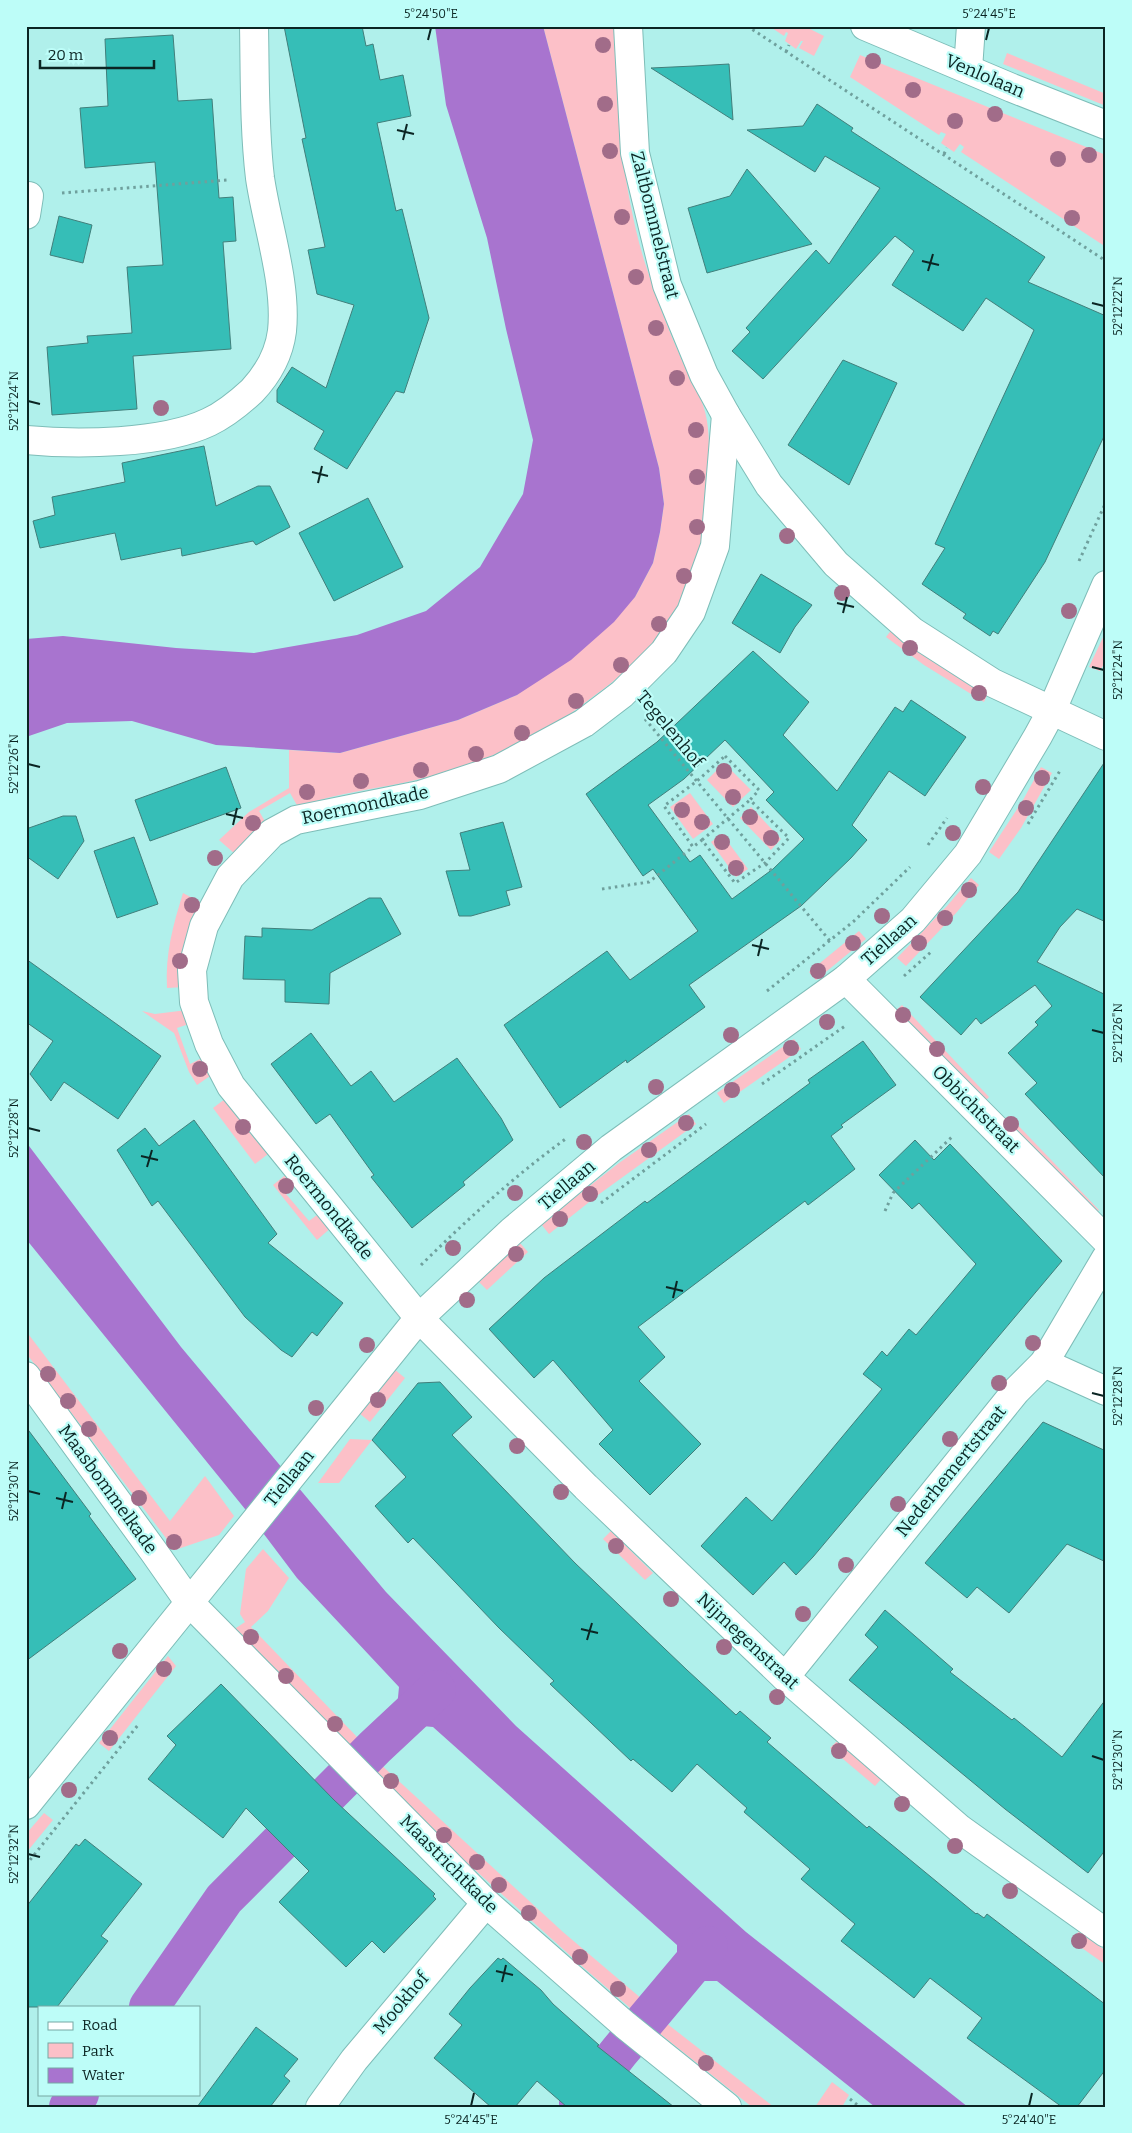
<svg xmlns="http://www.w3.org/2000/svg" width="1132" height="2133" viewBox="0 0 1132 2133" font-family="Bitter,serif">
<rect width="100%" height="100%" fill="#b0f0eb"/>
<g fill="#fcc0c8">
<path d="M543,26h73c-1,79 6,158 28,234 11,35 24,69 39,103 9,19 21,37 24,58 3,19 2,38 1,57 -1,101 -36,163 -118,221 -16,12 -34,26 -52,35 -37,19 -77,36 -118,45 -40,10 -83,13 -122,28l-8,-14 -31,18 8,14 -32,29 -16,-14 30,-28 40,-24v-38l51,3 118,-33 59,-25 118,-98 18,-34 7,-31 4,-28 -5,-36z"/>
<polygon points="769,26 804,26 824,36 814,56 799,48 803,41 801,41 796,49 785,41 788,33 786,32 784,36"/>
<polygon points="1007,53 1106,94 1106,106 1003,64"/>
<polygon points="860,55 1106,155 1106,247 961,152 964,147 960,144 954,152 941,143 946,134 941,132 939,135 850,77"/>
<polygon points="893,628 988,693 984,702 924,665 886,637"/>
<polygon points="1106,631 1106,660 1100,671 1089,667"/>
<polygon points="724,763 751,790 733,807 707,780"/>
<polygon points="1041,767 1052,773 1021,828 999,859 989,852 1023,800"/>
<polygon points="690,793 713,824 693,839 670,807"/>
<polygon points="751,807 781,839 771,850 740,818"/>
<polygon points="722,834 748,869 736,877 711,842"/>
<polygon points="971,878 979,885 957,912 906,966 897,958 947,906"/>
<path d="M183,893l19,10 -17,84 -18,1c-2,-34 6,-63 16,-95z"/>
<polygon points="859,931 866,939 816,980 809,972"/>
<polygon points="902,1005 989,1097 982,1105 894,1012"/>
<polygon points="187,1010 192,1023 177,1028 190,1064 204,1057 213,1074 197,1085 189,1072 174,1033 142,1011 155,1014"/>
<polygon points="794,1039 801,1049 724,1103 717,1093"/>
<polygon points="229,1096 272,1151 255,1164 213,1108"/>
<polygon points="689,1114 696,1124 598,1195 549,1234 541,1224 619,1163"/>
<polygon points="1009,1116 1099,1210 1091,1218 1001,1124"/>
<polygon points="289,1172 298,1184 286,1194 309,1221 321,1212 333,1226 317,1240 273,1185"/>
<polygon points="520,1243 528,1252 487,1290 479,1282"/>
<polygon points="26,1331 170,1521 205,1476 234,1516 219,1535 175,1550 26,1353"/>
<polygon points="394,1369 405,1378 370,1422 359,1413"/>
<polygon points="350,1439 372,1440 339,1483 318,1483"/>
<polygon points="611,1531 653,1573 645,1580 603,1539"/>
<polygon points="263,1549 289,1578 268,1611 251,1627 359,1739 363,1735 383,1755 377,1761 563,1932 642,1999 644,1996 665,2013 661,2019 774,2107 752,2107 659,2033 584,1968 454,1851 366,1765 233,1630 245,1622 240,1614 246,1569"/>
<polygon points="168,1656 176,1666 109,1751 99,1743"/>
<polygon points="838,1740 882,1778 875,1786 830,1748"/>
<polygon points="44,1813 53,1820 26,1853 26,1834"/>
<polygon points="1079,1931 1106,1951 1106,1965 1072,1941"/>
<polygon points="832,2082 849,2095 842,2107 815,2107"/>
</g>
<g fill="#a874cf">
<polygon points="435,26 543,26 659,468 664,504 660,532 653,563 635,597 614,622 571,660 517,695 458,720 340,753 216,745 132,721 67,723 26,737 26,639 63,636 176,648 254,653 357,635 426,611 480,567 523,494 533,440 506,329 487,238 446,105"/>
<polygon points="26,1142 181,1347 303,1493 386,1592 516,1726 746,1932 968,2107 875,2107 717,1981 694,1981 677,1967 677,1945 433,1727 412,1725 397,1708 399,1687 297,1578 245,1509 26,1239"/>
</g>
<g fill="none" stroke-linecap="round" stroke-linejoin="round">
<g stroke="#a874cf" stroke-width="40">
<polyline points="149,2007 224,1899 375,1747 436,1690"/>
<polyline points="579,2103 619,2052 708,1946"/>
<polyline points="69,2107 79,2094"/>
</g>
</g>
<g fill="#36beb7" stroke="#417f7b" fill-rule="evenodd">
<polygon points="284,26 362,26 366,46 373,44 380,80 403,75 411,116 377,123 396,211 402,209 429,318 404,393 396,391 347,469 314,449 324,431 277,402 277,390 292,367 326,388 354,305 317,294 308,250 325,247 302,139 306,138"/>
<polygon points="173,35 178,101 212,99 219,198 233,197 236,241 223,242 231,349 133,356 137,409 52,415 47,347 88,343 87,336 132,333 127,267 163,265 155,162 85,168 80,108 108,106 105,39"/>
<polygon points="729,64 733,120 651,68 694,66"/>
<polygon points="817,104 853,128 851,131 1045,257 1028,282 1106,316 1106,432 1045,562 998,634 993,631 990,636 963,618 966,614 922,584 945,548 935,544 1034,330 986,298 963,331 892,285 914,251 895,236 763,379 732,351 750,332 746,328 816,250 829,264 880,188 825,156 815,172 747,130 803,126"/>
<polygon points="747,169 812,244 707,273 688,208 730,196"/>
<polygon points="59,216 92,225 83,263 50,255"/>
<polygon points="843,360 897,383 849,485 788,445"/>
<polygon points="204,446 216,506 258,486 270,486 290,527 256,545 253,541 182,556 181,548 121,560 115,533 40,548 33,521 55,515 52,497 125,482 122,463"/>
<polygon points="368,498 403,567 334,601 299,533"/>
<polygon points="761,574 812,605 795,627 780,653 732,623"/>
<path d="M753,651l56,51 -26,33 54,56 58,-84 8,5 8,-12 55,37 -41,59 -36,-25 -37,54 15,15 -16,18 -50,48 -112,79 16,22 -78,56 -1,-3 -66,48 -56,-83 103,-74 23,29 68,-49 -45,-62 -10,7 -57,-82 71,-52zM725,740l49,52 -8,8 38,39 -31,30 -41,30 -32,-44 -10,7 -42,-57 36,-26z"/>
<polygon points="1106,760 1106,922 1077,909 1060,927 1037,962 1106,995 1106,1179 1025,1094 1037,1083 1008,1053 1038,1025 1035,1022 1052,1006 1035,985 981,1024 976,1018 961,1035 920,997 1018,892"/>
<polygon points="226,767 241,808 150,841 135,800"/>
<polygon points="63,816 76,816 84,841 58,879 26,856 26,829"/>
<polygon points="503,822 522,887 506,891 510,905 471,916 459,916 446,871 470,870 460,833"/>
<polygon points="134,837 158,904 117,918 94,851"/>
<polygon points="369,898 381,898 401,934 330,973 329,1004 285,1002 285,980 243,979 245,936 262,937 262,928 312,930"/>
<polygon points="26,959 161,1056 118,1119 64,1082 51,1101 30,1074 53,1041 26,1022"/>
<polygon points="311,1033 351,1086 371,1071 394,1102 457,1058 501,1118 513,1140 463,1182 465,1185 412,1228 371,1177 374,1175 330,1114 316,1124 271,1064"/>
<polygon points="863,1041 896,1085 841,1125 843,1127 831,1136 855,1169 808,1205 805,1201 638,1327 665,1357 639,1381 701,1444 650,1495 599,1444 613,1430 553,1360 534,1378 489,1329 544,1278 645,1201 647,1203 810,1083 808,1080"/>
<polygon points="194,1120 277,1234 268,1243 343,1303 317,1336 312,1332 292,1357 281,1350 245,1317 158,1201 152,1206 117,1150 145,1128 159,1146"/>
<polygon points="915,1140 934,1160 950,1144 1062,1261 813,1557 796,1575 784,1562 753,1595 701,1546 746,1497 772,1521 882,1389 863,1374 882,1351 887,1356 909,1329 916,1335 976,1264 919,1203 912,1209 879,1175"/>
<polygon points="440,1382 472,1417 452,1435 575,1563 687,1670 736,1715 740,1711 771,1738 767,1742 867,1828 869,1826 976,1914 977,1913 984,1918 987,1914 1106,2005 1106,2069 1077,2107 1062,2107 967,2038 982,2018 930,1978 914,1998 841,1941 855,1924 801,1879 810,1869 744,1812 747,1808 697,1764 672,1792 633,1759 631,1761 550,1684 554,1681 499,1628 413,1538 408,1543 375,1506 406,1477 372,1440 418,1383"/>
<polygon points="1043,1422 1106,1451 1106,1562 1067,1544 1009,1613 977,1587 967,1598 925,1563"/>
<polygon points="26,1427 91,1514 89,1516 136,1579 26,1661"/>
<polygon points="885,1610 953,1669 950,1672 1012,1720 1014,1718 1062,1757 1106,1699 1106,1849 1088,1873 1005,1809 849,1680 878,1647 865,1635"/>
<polygon points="221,1684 334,1800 435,1894 433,1896 436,1899 384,1953 372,1941 346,1967 279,1902 309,1871 246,1808 223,1838 148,1779 176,1745 167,1736"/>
<polygon points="85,1839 142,1884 101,1936 108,1941 57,2007 26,2007 26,1907 76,1844 79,1846"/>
<polygon points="498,1958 501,1960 503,1958 541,1990 553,2004 599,2045 597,2046 674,2107 567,2107 537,2081 515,2107 491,2107 447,2069 434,2058 462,2025 449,2014 470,1988"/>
<polygon points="256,2027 298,2059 284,2076 290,2081 270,2107 197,2107"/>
</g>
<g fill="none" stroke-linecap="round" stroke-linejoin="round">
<g stroke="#7ebdb8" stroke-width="30">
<g id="minor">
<polyline points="628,26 635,153 667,285 704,375 726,415 769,485 836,564 912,631 993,683 1106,736"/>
<polyline points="865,26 1012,88 1106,125"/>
<polyline points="968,69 971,26"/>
<polyline points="26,215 29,196"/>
<polyline points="726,415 715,546 691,612 664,652 622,694 584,723 499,769 420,795 296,820 272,833 230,877 204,926 192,970 194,1002 209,1044 231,1086 419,1318 586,1487 785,1677 960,1829 1106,1933"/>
<path d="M26,440c51,5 137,4 183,-18 17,-8 30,-19 43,-31 16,-17 27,-36 30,-60 5,-48 -15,-105 -22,-153 -6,-50 -5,-102 -6,-152"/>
<polyline points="846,979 1106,1240"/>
<polyline points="1044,1363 1106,1391"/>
<polyline points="26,1376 154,1552 189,1602 486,1903 625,2025 727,2107"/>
<polyline points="785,1677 1016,1391 1044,1363 1106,1258"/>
<polyline points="26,1805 419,1318 512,1231 611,1148 846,979 913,920 968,854 1038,736 1051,712 1106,585"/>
<polyline points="320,2107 354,2060 486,1903"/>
</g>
</g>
<g stroke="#6fa09d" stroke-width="3" stroke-dasharray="2.5 4" stroke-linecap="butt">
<polyline points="747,26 1106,261"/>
<polyline points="786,52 789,45"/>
<polyline points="944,154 947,148"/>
<polyline points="62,193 228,180"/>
<polyline points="1079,561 1106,502"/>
<polyline points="645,719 830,941"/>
<polygon points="725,756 759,790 750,800 789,838 765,863 735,883 702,840 693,847 664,806 697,781"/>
<polyline points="1028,824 1061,769"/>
<polyline points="702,840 750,800"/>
<polyline points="928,845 947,818"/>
<polyline points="602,889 649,882 693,847"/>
<polyline points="904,976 931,952"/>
<polyline points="767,991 854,921 910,867"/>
<polyline points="762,1084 845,1026"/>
<polyline points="601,1203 706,1124"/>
<polyline points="885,1211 893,1193 954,1135"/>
<path d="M421,1265c46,-45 93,-89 146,-127"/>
<polyline points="26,1865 138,1725"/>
<polyline points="850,2099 860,2107"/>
</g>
<use href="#minor" stroke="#fff" stroke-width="28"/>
</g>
<g fill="#a16c89">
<circle cx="603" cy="45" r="8"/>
<circle cx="873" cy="61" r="8"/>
<circle cx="913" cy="90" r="8"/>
<circle cx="605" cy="104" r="8"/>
<circle cx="995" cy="114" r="8"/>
<circle cx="955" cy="121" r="8"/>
<circle cx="610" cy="151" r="8"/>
<circle cx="1089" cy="155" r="8"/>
<circle cx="1058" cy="159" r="8"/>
<circle cx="622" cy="217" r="8"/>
<circle cx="1072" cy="218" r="8"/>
<circle cx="636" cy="277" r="8"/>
<circle cx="656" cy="328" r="8"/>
<circle cx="677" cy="378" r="8"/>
<circle cx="161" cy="408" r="8"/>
<circle cx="696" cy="430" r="8"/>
<circle cx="697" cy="477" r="8"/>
<circle cx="697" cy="527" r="8"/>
<circle cx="787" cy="536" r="8"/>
<circle cx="684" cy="576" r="8"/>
<circle cx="842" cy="593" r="8"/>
<circle cx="1069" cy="611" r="8"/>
<circle cx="659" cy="624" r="8"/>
<circle cx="910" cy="648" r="8"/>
<circle cx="621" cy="665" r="8"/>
<circle cx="979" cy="693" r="8"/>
<circle cx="576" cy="701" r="8"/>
<circle cx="522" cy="733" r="8"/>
<circle cx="476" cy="754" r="8"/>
<circle cx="421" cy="770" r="8"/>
<circle cx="724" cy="771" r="8"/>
<circle cx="1042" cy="778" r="8"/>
<circle cx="361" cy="781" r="8"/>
<circle cx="983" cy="787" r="8"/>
<circle cx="307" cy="792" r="8"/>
<circle cx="733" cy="797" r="8"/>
<circle cx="1026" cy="808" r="8"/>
<circle cx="682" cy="810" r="8"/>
<circle cx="750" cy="817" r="8"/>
<circle cx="702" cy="822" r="8"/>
<circle cx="253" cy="823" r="8"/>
<circle cx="953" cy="833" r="8"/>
<circle cx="771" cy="838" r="8"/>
<circle cx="722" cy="842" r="8"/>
<circle cx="215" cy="858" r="8"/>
<circle cx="736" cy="868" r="8"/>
<circle cx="969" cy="890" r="8"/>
<circle cx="192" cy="905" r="8"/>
<circle cx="882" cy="916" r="8"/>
<circle cx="945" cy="918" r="8"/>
<circle cx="853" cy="943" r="8"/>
<circle cx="919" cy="943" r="8"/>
<circle cx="180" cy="961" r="8"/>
<circle cx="818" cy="971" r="8"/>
<circle cx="903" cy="1015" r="8"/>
<circle cx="827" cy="1022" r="8"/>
<circle cx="731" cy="1035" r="8"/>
<circle cx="791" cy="1048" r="8"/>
<circle cx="937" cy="1049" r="8"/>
<circle cx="200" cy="1069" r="8"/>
<circle cx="656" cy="1087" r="8"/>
<circle cx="732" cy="1090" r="8"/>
<circle cx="686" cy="1123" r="8"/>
<circle cx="1011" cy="1124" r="8"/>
<circle cx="243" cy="1127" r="8"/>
<circle cx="584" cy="1142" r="8"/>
<circle cx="649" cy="1150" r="8"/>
<circle cx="286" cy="1186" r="8"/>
<circle cx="515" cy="1193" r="8"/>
<circle cx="590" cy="1194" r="8"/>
<circle cx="560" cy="1219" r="8"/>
<circle cx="453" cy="1248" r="8"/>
<circle cx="516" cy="1254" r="8"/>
<circle cx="467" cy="1300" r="8"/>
<circle cx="1033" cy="1343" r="8"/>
<circle cx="367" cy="1345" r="8"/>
<circle cx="48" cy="1374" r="8"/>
<circle cx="999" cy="1383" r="8"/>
<circle cx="378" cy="1400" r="8"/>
<circle cx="68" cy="1401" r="8"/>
<circle cx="316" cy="1408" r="8"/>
<circle cx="89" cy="1429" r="8"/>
<circle cx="950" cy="1439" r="8"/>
<circle cx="517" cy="1446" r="8"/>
<circle cx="561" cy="1492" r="8"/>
<circle cx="139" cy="1498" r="8"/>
<circle cx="898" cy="1504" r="8"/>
<circle cx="174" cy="1542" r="8"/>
<circle cx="616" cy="1546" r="8"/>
<circle cx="846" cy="1565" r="8"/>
<circle cx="671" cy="1599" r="8"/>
<circle cx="803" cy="1614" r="8"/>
<circle cx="251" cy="1637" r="8"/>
<circle cx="724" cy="1647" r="8"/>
<circle cx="120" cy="1651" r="8"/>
<circle cx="164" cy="1669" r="8"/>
<circle cx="286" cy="1676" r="8"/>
<circle cx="777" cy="1697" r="8"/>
<circle cx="335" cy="1724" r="8"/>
<circle cx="110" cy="1738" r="8"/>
<circle cx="839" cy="1751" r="8"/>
<circle cx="391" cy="1781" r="8"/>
<circle cx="69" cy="1790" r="8"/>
<circle cx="902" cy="1804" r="8"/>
<circle cx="444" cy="1835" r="8"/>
<circle cx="955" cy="1846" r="8"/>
<circle cx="477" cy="1862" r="8"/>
<circle cx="499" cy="1885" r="8"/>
<circle cx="1010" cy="1891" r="8"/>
<circle cx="529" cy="1913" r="8"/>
<circle cx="1079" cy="1941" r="8"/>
<circle cx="580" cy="1957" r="8"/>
<circle cx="618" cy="1989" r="8"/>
<circle cx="706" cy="2063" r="8"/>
</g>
<path fill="none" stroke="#0b2523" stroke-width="2" d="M428,40l3,-12M986,40l3,-12M397,130l17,4M403,140l4,-16M922,261l17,4M928,271l5,-17M1092,303l12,3M28,401l12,3M312,472l16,4M318,483l4,-17M837,603l17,4M843,613l4,-16M1092,667l12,3M28,764l12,3M226,814l17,4M233,825l4,-17M752,945l17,4M758,956l4,-17M1092,1030l12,3M28,1128l12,3M141,1156l17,4M147,1167l5,-17M666,1287l17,4M673,1298l4,-17M1092,1393l12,3M28,1491l12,3M56,1498l17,4M62,1509l4,-17M581,1629l17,4M587,1640l5,-17M1092,1756l12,4M28,1854l12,3M496,1971l17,4M502,1982l4,-17M471,2106l3,-13M1029,2106l3,-13"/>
<g text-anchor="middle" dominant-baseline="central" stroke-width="4.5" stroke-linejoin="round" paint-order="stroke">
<g font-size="18" fill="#0b2523" stroke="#bdfdf8">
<text transform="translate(985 76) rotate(23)">Venlolaan</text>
<text transform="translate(655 225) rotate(76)">Zaltbommelstraat</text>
<text transform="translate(670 729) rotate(50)">Tegelenhof</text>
<text transform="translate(365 805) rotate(-12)">Roermondkade</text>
<text transform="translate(889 940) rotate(-42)">Tiellaan</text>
<text transform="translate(976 1109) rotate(45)">Obbichtstraat</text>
<text transform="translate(567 1185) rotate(-40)">Tiellaan</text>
<text transform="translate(329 1207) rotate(51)">Roermondkade</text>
<text transform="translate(951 1471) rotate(-51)">Nederhemertstraat</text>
<text transform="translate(289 1478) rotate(-51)">Tiellaan</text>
<text transform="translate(108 1489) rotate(54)">Maasbommelkade</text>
<text transform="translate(748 1641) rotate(43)">Nijmegenstraat</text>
<text transform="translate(449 1864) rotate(45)">Maastrichtkade</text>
<text transform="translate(401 2003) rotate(-50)">Mookhof</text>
</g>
</g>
<rect width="1132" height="2133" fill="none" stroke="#bdfdf8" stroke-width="55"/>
<rect x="38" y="2006" width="162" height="90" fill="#bdfdf8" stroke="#76a7a3"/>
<rect x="48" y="2022" width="25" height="8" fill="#ffffff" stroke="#76a7a3"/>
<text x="82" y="2030" font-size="15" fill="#0b2523">Road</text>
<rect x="48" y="2043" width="25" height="15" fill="#fcc0c8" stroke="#76a7a3"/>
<text x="82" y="2056" font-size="15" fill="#0b2523">Park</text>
<rect x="48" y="2068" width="25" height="15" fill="#a874cf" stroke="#76a7a3"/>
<text x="82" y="2080" font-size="15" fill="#0b2523">Water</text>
<path d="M40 60v8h114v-8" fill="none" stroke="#0b2523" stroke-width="2.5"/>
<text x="48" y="60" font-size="15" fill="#0b2523" stroke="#bdfdf8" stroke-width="4" paint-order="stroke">20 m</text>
<rect x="28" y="28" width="1076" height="2078" fill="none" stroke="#0b2523" stroke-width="2"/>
<g font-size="12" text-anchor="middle" fill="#0b2523">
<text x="431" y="18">5°24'50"E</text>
<text x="989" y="18">5°24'45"E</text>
<text transform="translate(1118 306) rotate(-90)" y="4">52°12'22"N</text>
<text transform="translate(14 401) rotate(-90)" y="4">52°12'24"N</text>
<text transform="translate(1118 670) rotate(-90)" y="4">52°12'24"N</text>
<text transform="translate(14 764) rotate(-90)" y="4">52°12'26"N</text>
<text transform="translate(1118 1033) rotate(-90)" y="4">52°12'26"N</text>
<text transform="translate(14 1128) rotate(-90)" y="4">52°12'28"N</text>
<text transform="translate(1118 1396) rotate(-90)" y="4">52°12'28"N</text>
<text transform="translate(14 1491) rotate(-90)" y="4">52°12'30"N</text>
<text transform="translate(1118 1760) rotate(-90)" y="4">52°12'30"N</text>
<text transform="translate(14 1854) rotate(-90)" y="4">52°12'32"N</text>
<text x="471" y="2124">5°24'45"E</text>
<text x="1029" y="2124">5°24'40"E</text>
</g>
</svg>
